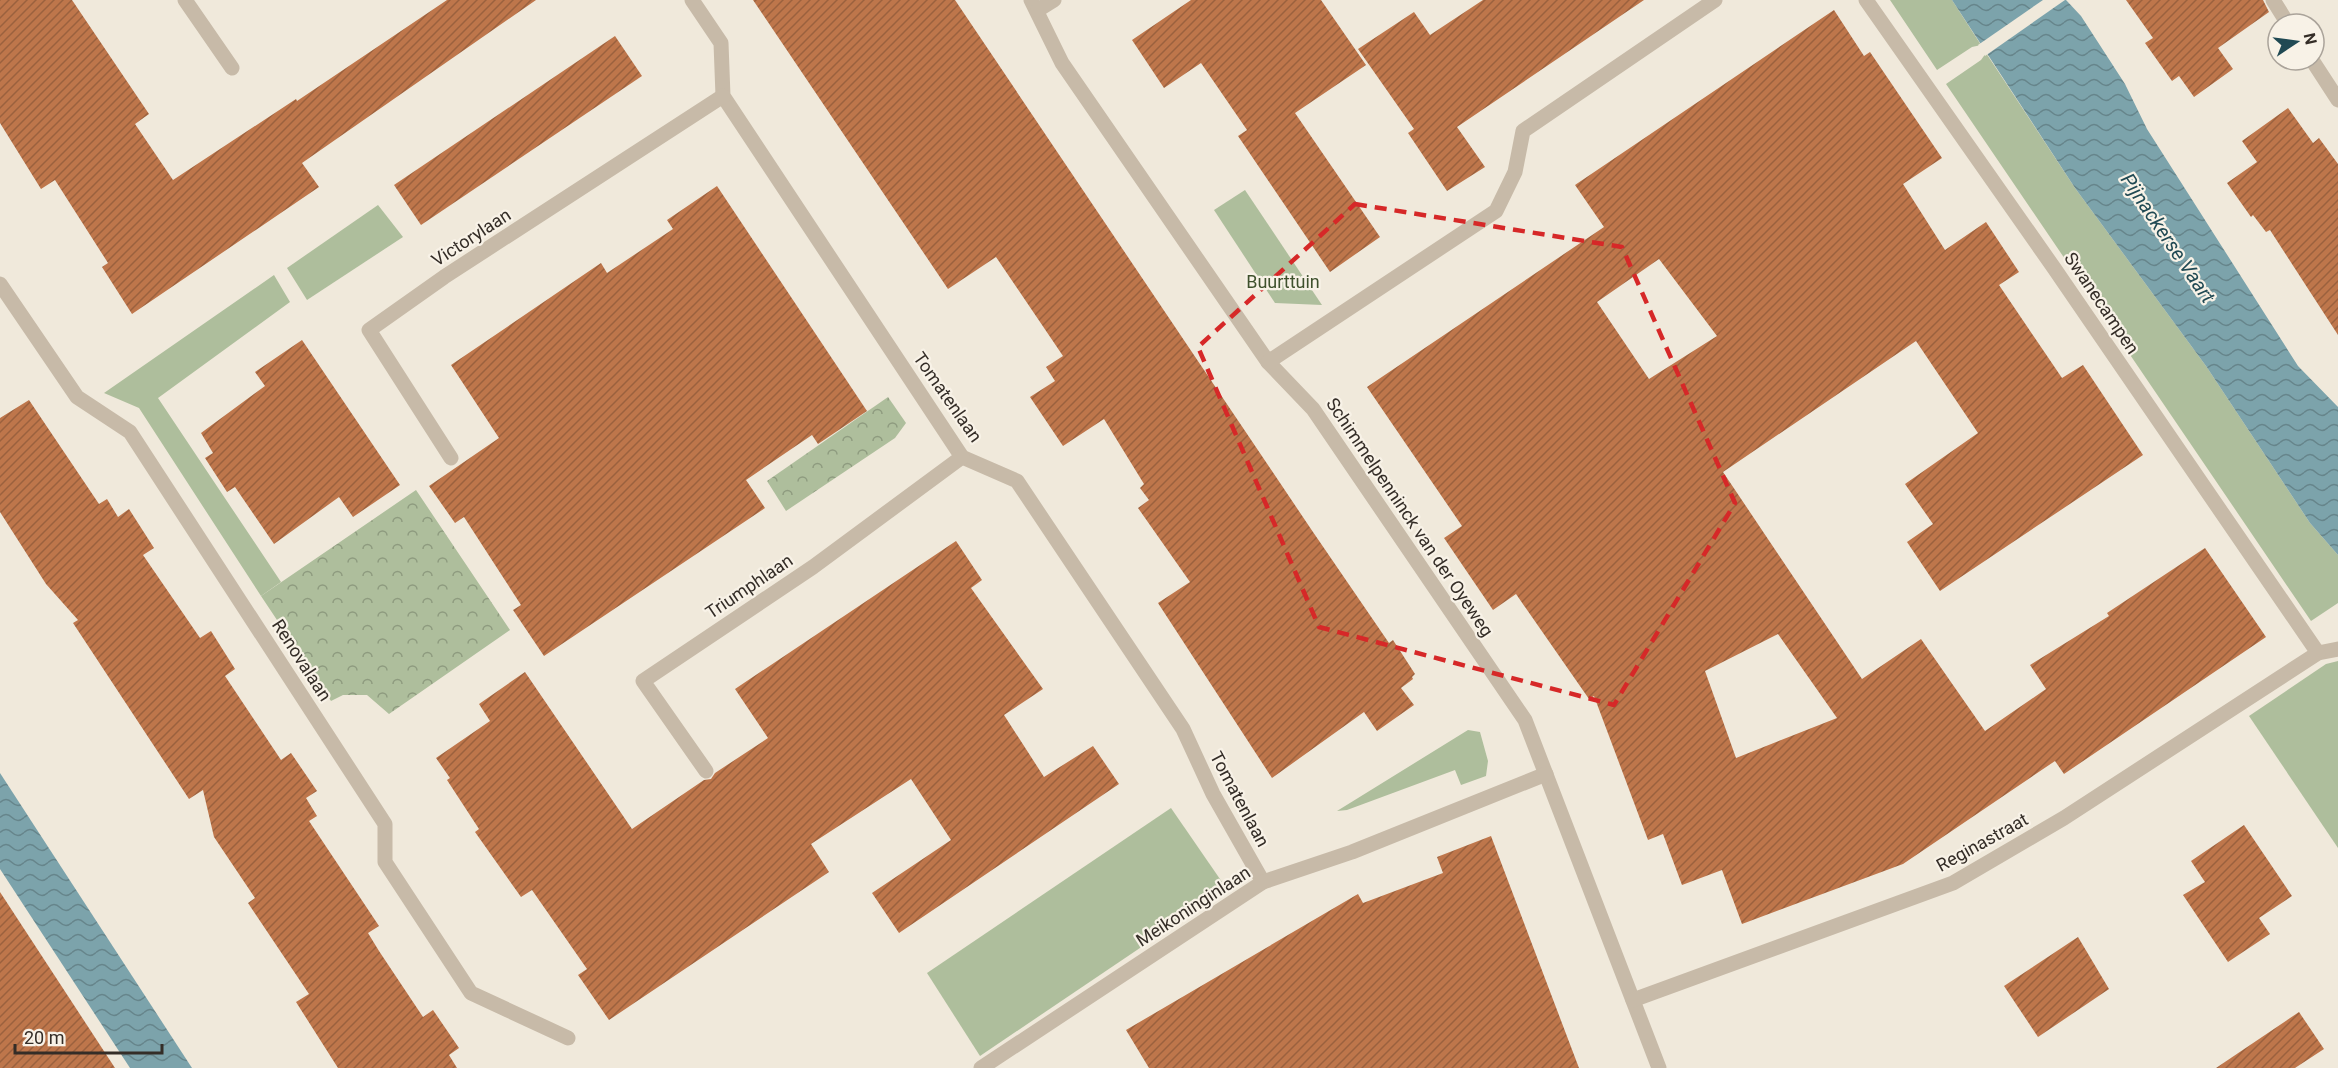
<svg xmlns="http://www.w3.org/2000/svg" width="2338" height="1068" viewBox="0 0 2338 1068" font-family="Roboto,sans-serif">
<defs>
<pattern id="forest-crowns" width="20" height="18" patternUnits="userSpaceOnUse" patternTransform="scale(1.5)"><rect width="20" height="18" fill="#aebe9c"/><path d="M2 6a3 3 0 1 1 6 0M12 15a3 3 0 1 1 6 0" fill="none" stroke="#8e9b7f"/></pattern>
<pattern id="water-waves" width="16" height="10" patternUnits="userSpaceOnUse" patternTransform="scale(1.5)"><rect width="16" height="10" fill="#7ca3ab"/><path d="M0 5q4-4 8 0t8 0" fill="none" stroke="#66858b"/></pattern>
<pattern id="building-hatch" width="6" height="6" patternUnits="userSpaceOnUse" patternTransform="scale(1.5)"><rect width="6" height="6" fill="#be764b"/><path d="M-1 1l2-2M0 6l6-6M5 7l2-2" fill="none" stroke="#9b613e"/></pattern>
</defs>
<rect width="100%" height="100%" fill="#f0e9db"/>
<g fill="#aebe9c">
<polygon points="1890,0 1952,0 1981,45 1972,47 1937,70"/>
<polygon points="1986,53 2075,188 2206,366 2310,523 2338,555 2338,603 2311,621 1946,84 1981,60"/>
<polygon points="1245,190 1322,305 1275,303 1214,210"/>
<polygon points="378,205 403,237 307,300 287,268"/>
<polygon points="274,275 290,302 158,398 281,582 261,596 139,408 104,393"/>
<polygon points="2338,661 2338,848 2249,716 2326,664"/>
<polygon points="1468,730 1480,732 1488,761 1486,776 1461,785 1455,770 1347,810 1337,811"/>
<polygon points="1171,808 1222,882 1214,898 980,1056 927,973"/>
</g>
<g fill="url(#forest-crowns)">
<polygon points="888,397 906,423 895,438 786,511 767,481"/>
<polygon points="416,490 510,630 389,714 367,695 343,695 331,701 261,596"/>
</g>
<g fill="url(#water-waves)">
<polygon points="1952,0 2066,0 2081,16 2125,84 2147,129 2298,366 2338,407 2338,555 2310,523 2206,366 2075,188"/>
<polygon points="0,773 192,1068 130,1068 0,869"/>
</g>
<polygon fill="#f0e9db" points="2043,0 2065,0 1985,56 1978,45"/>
<g fill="url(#building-hatch)" fill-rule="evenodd">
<polygon points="0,0 72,0 149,114 135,124 173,180 296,99 297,101 447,0 536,0 302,163 319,187 132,314 102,267 108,263 55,180 41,189 0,123"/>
<polygon points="753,0 955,0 1313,532 1389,643 1393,640 1415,674 1412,677 1413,679 1401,688 1414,705 1377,731 1364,712 1272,778 1158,603 1190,582 1138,508 1149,500 1140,488 1144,484 1104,419 1063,446 1030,397 1055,381 1046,367 1063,356 996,257 948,289"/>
<polygon points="1191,0 1321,0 1366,65 1295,113 1380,237 1330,272 1238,136 1247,130 1201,63 1164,88 1132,40"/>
<polygon points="1483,0 1644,0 1457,127 1485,167 1447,191 1408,133 1414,129 1358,49 1414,12 1430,35"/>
<polygon points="2126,0 2263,0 2269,12 2218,48 2233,69 2194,97 2179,76 2172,81 2145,43 2153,38"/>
<path d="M1834,10l30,46 6,-4 72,106 -39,26 42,66 41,-28 33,50 -20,13 63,93 21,-13 60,90 -203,136 -33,-49 26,-18 -28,-40 73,-51 -62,-92 -193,131 139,207 59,-40 64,92 61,-42 -16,-24 79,-49 -2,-3 98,-65 61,89 -202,137 -9,-13 -152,103 -161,60 -20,-54 -40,15 -19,-51 -15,6 -54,-144 -5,3 -73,-105 -23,16 -49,-72 18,-12 -95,-139 237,-160 -29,-42zM1659,259l58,77 -68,43 -52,-77zM1778,634l59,84 -101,40 -31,-87z"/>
<polygon points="615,36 642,76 421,225 394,185"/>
<polygon points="2288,108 2313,143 2319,138 2338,164 2338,335 2270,230 2266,232 2253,215 2251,217 2227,183 2257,162 2242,141"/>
<polygon points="717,186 867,411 818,444 812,435 746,480 765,508 544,656 513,610 521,605 464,517 455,523 429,486 499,438 451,365 601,263 607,273 673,229 667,220"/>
<polygon points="302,340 400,485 353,517 339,497 274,544 235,487 227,492 205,458 213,453 201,433 265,386 255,372"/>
<polygon points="29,400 99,504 107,499 118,517 129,509 154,548 143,555 200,638 211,631 235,669 225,676 281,760 291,753 317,791 306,798 317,816 309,821 379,926 368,933 379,951 423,1017 433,1010 459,1048 449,1055 457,1068 338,1068 296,1002 309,994 248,903 255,898 214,837 203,790 189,799 73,623 78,620 46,584 0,512 0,418"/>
<polygon points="956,541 982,580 971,588 1043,689 1004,715 1044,777 1093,746 1119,784 899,933 872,893 951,840 911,779 811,844 829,872 609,1020 578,975 587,969 532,890 521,897 475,832 479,829 447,780 450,778 436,758 490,721 479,704 525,672 632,829 704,780 711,779 715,773 768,738 735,689"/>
<polygon points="2244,825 2292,896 2259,918 2270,934 2228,962 2183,895 2205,882 2191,861"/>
<polygon points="1491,836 1579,1068 1149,1068 1126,1030 1358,894 1363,903 1443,873 1437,857"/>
<polygon points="0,892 115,1068 0,1068"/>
<polygon points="2078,937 2109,989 2038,1037 2004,986"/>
<polygon points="2299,1012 2324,1049 2295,1068 2216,1068"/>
</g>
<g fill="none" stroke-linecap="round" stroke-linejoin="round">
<g stroke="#c7baa8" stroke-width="15">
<polyline points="185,0 232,68"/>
<polyline points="692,0 721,43 723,96 962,457 1017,481 1183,729 1213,794 1263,882"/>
<polyline points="1031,0 1062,63 1268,362 1313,409 1525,720 1659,1068"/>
<polyline points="2273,0 2288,24"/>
<polyline points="1038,10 1054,0"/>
<polyline points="2312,60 2338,100"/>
<polyline points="0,284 77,397 130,432 385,824 385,862 471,993 568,1038"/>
<polyline points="1268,362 1496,211 1515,172 1523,131 1715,0"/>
<polyline points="451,458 369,330 444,277 723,96"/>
<polyline points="2318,653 2338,649"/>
<polyline points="706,771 643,681 813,567 962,457"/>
<polyline points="1633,1000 1953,883 2064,818 2318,653 2054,268 1866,0"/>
<polyline points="981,1068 1263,882 1352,852 1546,774"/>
</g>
</g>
<path fill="none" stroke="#d62828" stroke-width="4.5" stroke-dasharray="12 8" stroke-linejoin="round" d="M1355,204l267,43 113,256 -121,202 -295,-78 -121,-280z"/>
<g text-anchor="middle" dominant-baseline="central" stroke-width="4.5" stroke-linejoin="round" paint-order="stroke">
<g font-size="18" fill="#342d27" stroke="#f8f2e7">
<text transform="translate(471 237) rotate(-33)">Victorylaan</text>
<text transform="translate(2102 303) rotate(56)">Swanecampen</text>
<text transform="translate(948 397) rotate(55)">Tomatenlaan</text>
<text transform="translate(1410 517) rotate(56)">Schimmelpenninck van der Oyeweg</text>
<text transform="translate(749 586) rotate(-34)">Triumphlaan</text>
<text transform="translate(302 660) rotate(57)">Renovalaan</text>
<text transform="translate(1240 799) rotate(62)">Tomatenlaan</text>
<text transform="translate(1982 842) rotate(-29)">Reginastraat</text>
<text transform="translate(1193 906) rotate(-33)">Meikoninginlaan</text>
</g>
<g font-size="18" fill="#3f512d" stroke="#f8f2e7">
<text x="1283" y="281">Buurttuin</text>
</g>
<g font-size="20" font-style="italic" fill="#204953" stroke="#f8f2e7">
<text transform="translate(2168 238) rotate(56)">Pijnackerse Vaart</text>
</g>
</g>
<g transform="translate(2296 42) rotate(77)"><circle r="28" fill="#f8f2e7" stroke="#aaa39a" stroke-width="1.5"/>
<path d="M0-4.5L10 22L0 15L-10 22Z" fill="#204953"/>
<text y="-9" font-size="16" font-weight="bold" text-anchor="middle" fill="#342d27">N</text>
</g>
<path d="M15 1044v9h147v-9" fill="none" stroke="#342d27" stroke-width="3"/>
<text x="24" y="1044" font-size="18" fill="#342d27" stroke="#f8f2e7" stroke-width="4.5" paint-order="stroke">20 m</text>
</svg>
